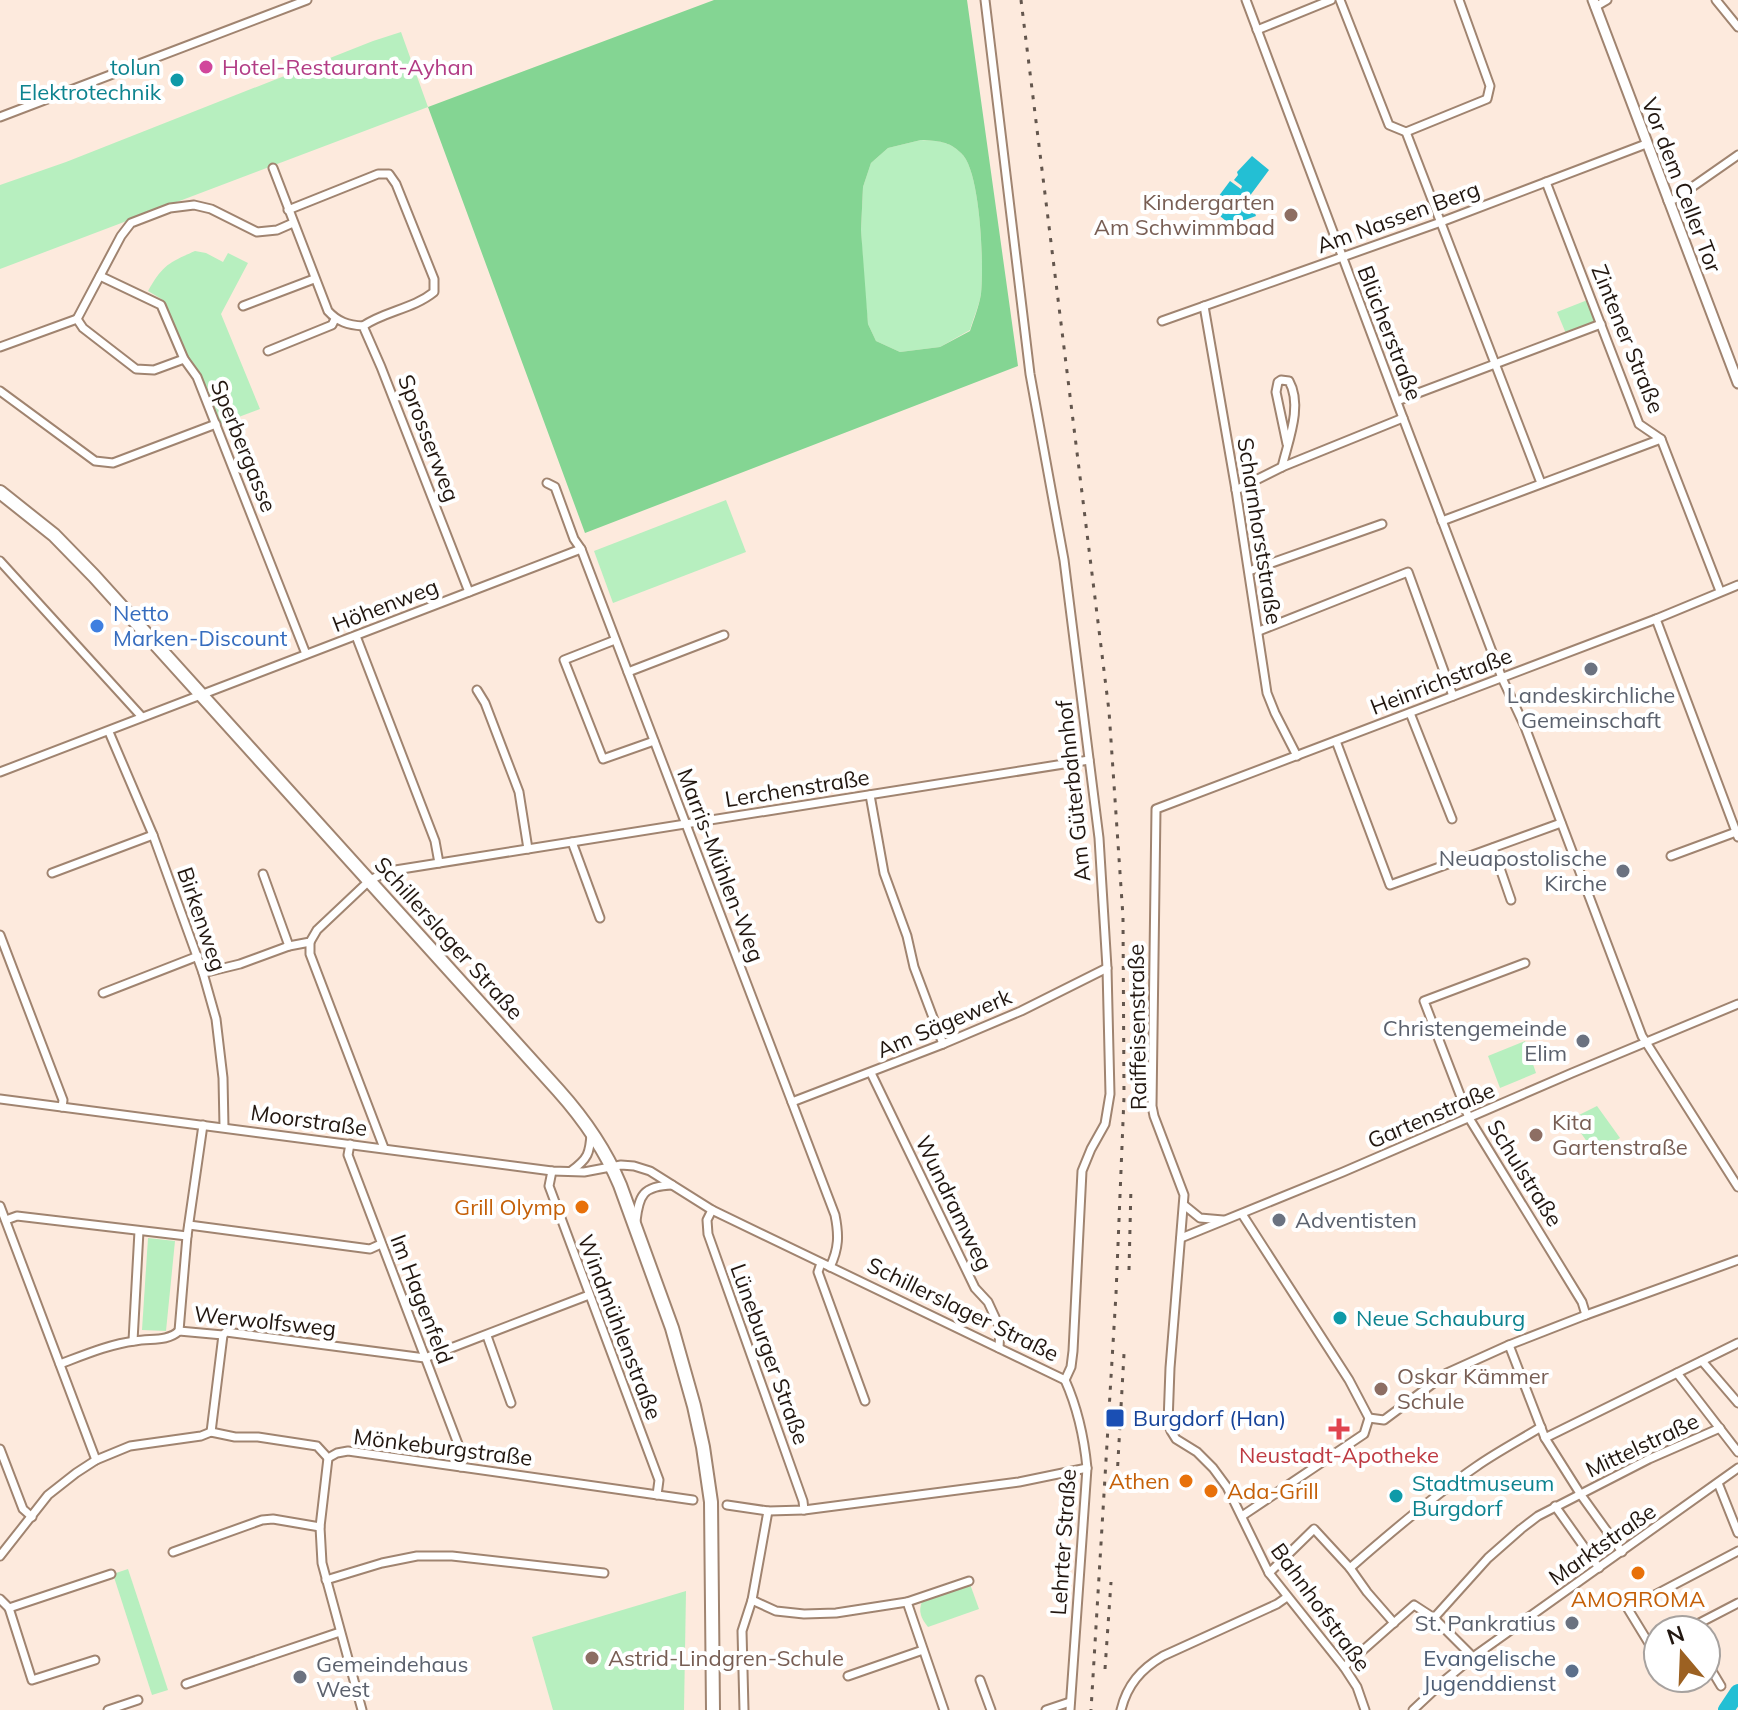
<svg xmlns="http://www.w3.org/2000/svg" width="1738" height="1710" viewBox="0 0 1738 1710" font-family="Mulish,sans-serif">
<rect width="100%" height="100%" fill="#fdeadd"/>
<g fill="#b7efbf">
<polygon points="401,32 428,107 0,269 0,185 66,162 373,41"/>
<path d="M921,140c17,1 28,1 40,13 20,17 23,115 20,141 -2,12 -8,25 -11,36l-30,17 -40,5 -24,-11 -8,-17 -4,-41 -3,-53 2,-43 8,-24 17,-15z"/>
<path d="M195,251l11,2 17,9 5,-9 20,10 -27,51 39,95 -40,15 -20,-51 -8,-5 -6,-12 -23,-56 -15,-9c15,-26 20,-28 47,-40z"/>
<polygon points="1590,299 1599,323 1567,336 1557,312"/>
<polygon points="726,500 746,552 613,603 594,551"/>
<polygon points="1525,1041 1536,1073 1500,1088 1488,1056"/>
<polygon points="1597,1106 1620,1138 1595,1153 1571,1119"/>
<polygon points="148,1238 175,1241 166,1331 142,1330"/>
<polygon points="128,1569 168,1690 152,1695 113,1574"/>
<path d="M970,1584l9,25 -51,18c-7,-9 -10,-15 -6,-26z"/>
<polygon points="686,1591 684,1710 553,1710 532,1637"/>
</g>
<path fill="#84d593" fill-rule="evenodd" d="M714,0h253l51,366 -433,167 -157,-426zM921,140c17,1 28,1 40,13 20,17 23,115 20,141 -2,12 -7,25 -11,37l-30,16 -40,5 -24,-11 -8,-17 -7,-94 2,-43 8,-24 17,-15z"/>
<polygon fill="#23bfd4" points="1252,156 1269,170 1249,197 1256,216 1231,225 1210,208 1230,181 1241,189 1242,186 1234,180 1238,175 1237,172"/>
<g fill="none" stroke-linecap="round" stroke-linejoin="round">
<polyline stroke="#23bfd4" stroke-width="16" points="1726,1710 1738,1692"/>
<g stroke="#a08470" stroke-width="11">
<g id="minor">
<polyline points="985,0 1030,374 1064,560 1099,838 1107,968 1110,1094 1105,1124 1091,1149 1082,1171 1073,1351 1071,1367 1065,1380"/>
<polyline points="1246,0 1403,418 1502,678 1525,727 1642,1036 1738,1187"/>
<polyline points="1340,0 1389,125 1406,132 1541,483"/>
<polyline points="1716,0 1738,27"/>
<polyline points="1595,7 1607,0"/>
<polyline points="1257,30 1331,0"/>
<polyline points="0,117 307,0"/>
<polyline points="1406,132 1487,99 1490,86 1459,0"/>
<path d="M273,168l55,143c10,11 20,14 35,15l18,41 88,225"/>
<polyline points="1546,182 1639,424 1661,439 1720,591"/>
<polyline points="1668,201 1675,199 1738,155"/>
<path d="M288,210l90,-36h11l7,10 38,95v13c-21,17 -49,19 -71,34"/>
<polyline points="100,276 161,305 184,359"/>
<polyline points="243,306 314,279"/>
<polyline points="1204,306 1236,490 1267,693 1275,713 1297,756"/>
<polyline points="77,319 121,236 131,223 170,208 194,205 211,209 257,232 277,230 293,223"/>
<polyline points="1162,321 1441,222 1646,144"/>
<polyline points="0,347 77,319 83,328 136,369 154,370 184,359 197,377 306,654"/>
<polyline points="268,351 332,325 335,319"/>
<polyline points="0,391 95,461 113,463 216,424"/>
<polyline points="1397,401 1601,324"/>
<path d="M1282,467c6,-26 21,-61 7,-86l-8,-1 -3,2 -2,10 11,52"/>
<path d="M547,483l8,4 19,52 7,10 254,666c4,20 4,33 -5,52"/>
<polyline points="1236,490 1282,467 1403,418"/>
<polyline points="1442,521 1661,439"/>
<polyline points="0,561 142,717"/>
<polyline points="1249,571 1382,524"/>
<polyline points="1656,619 1738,837"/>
<polyline points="1259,631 1408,572 1453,696"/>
<polyline points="356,636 435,841 439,863"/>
<polyline points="615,640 564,660 603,759 654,741"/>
<polyline points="628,672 724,635"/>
<polyline points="477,690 485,703 519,792 528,849"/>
<polyline points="1410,713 1452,819"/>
<polyline points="109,732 153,835 203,973 216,1019 223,1078 224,1127"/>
<polyline points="1336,741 1390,885 1561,823"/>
<polyline points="0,772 581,549"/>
<polyline points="870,795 884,873 907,936 914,967 943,1044"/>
<polyline points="572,842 600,918"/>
<polyline points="1493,848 1511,900"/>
<polyline points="1671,856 1736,832"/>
<polyline points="52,873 153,835"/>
<polyline points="263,874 289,946"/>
<polyline points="0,935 63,1100 62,1107"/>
<polyline points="310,942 310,954 384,1148"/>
<polyline points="1525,963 1424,1001 1469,1118 1582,1302 1586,1315"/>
<polyline points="203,973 240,964 289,946 310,942 317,930 370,880 389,871 1089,760"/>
<polyline points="103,993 198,956"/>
<polyline points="871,1073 975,1288 988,1302 1000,1328 999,1348"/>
<polyline points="0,1099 552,1171 584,1172 621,1165 634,1166 650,1171 712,1210 1065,1380"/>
<polyline points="792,1102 943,1044 1021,1011 1107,968"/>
<polyline points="350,1144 348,1155 463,1457 461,1467"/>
<polyline points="552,1171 549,1186 659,1480 657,1495"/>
<path d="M571,1171c17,-12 19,-18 20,-38"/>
<polyline points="1184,1205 1200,1218 1223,1220"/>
<polyline points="0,1206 96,1460"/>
<polyline points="712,1210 707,1220 708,1234 803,1501 804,1510"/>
<polyline points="1242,1214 1349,1380 1369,1418"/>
<polyline points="6,1220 17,1216 187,1236"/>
<path d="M636,1221c3,-26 7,-35 36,-36"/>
<polyline points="189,1225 370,1249 381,1244"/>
<polyline points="1181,1238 1343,1172 1572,1073 1738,1004"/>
<polyline points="821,1263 818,1272 865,1401"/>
<polyline points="179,1331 187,1236 203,1125"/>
<polyline points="487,1336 511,1403"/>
<polyline points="133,1341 139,1231"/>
<polyline points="1509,1345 1545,1438 1581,1495 1622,1552"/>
<polyline points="1702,1361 1738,1403"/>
<path d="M60,1364c24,-9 50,-20 75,-23 16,-3 32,1 44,-10l44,4 3,-3 199,26 164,-63"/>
<polyline points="1677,1373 1738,1452"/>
<path d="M1065,1380c13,29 19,57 22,88l-17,242"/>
<polyline points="1369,1418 1384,1420 1447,1373 1509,1345 1586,1315 1738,1260"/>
<polyline points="211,1432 223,1335"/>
<polyline points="1545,1438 1738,1343"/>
<polyline points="0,1449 23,1509 32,1517"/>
<polyline points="328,1458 320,1527 322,1563 362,1710"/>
<polyline points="1718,1483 1738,1533"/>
<polyline points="727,1505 768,1511 804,1510 1019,1482 1087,1468"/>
<polyline points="1555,1506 1599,1568"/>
<polyline points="1242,1516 1364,1434 1369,1418"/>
<polyline points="173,1552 262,1520 273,1519 320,1527"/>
<polyline points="0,1556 48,1495 76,1473 96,1460 130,1446 201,1436 211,1432 235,1437 258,1437 317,1446 328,1458 337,1453 348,1451 693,1500"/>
<path d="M1350,1568c41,-36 82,-71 127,-102 20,-14 43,-26 64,-39"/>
<polyline points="1269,1573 1314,1529 1350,1568 1367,1592 1394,1623"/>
<polyline points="326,1580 382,1563 417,1556 452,1556 604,1573"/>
<polyline points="0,1599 9,1608 111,1574"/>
<polyline points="752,1600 776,1611 804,1614 836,1613 907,1602 969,1581"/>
<polyline points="907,1602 944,1710"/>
<polyline points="9,1608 32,1680 95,1660"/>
<polyline points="1434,1618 1488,1558 1521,1529 1538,1516 1649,1459 1720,1428"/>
<polyline points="1686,1630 1738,1603"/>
<polyline points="1658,1647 1653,1650 1628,1609 1738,1551"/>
<polyline points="1706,1661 1721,1686"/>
<polyline points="1344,1667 1414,1605 1434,1618 1473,1657"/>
<polyline points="848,1676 923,1650"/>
<polyline points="980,1680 991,1710"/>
<polyline points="186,1684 340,1632"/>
<polyline points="108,1710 138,1700"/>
<polyline points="744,1710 742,1631 752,1600 768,1511"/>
<polyline points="1046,1710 1070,1702"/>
<path d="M1121,1710c6,-25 20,-41 42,-54l114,-52 10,-7"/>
<polyline points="1365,1710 1357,1687 1344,1667 1269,1573 1227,1487 1213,1468 1197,1452 1176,1439 1171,1431 1168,1423 1170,1368 1184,1195 1154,1116 1152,1106 1156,809 1656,619 1738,585"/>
<polyline points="1413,1710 1445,1680 1473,1657 1738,1468"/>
</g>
</g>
<g stroke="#a08470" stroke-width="13">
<polyline id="tertiary" points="1593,0 1738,383"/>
</g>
<g stroke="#a08470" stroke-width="16">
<path id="primary" d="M0,492l54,43 40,41 464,514c26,29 47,59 62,95l52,143 22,78 9,41 8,55 2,208"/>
</g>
<use href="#minor" stroke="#fff" stroke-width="7"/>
<use href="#tertiary" stroke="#fff" stroke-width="9"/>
<use href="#primary" stroke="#fff" stroke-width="12"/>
<g stroke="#63564d" stroke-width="3" stroke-dasharray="4 8" stroke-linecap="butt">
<polyline points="1021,0 1109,711 1123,917 1124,1097 1116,1294 1091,1710"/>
<polyline points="1129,1270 1131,1186"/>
<polyline points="1117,1478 1124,1354"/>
<polyline points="1105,1669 1111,1582"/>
</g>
</g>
<circle fill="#d1479c" stroke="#fff" stroke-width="3" cx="206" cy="67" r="8"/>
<g fill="#0f9aa8" stroke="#fff" stroke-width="3">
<circle cx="177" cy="80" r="8"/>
<circle cx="1340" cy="1318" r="8"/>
<circle cx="1396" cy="1496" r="8"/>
</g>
<g fill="#8d6e63" stroke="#fff" stroke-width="3">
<circle cx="1291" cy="215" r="8"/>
<circle cx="1536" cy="1135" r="8"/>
<circle cx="1381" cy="1389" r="8"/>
<circle cx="592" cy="1658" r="8"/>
</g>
<circle fill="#3f7fe0" stroke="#fff" stroke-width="3" cx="97" cy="626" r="8"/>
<g fill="#6b7280" stroke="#fff" stroke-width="3">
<circle cx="1591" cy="669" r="8"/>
<circle cx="1623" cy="871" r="8"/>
<circle cx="1583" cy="1041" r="8"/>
<circle cx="1279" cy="1220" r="8"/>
<circle cx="1572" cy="1623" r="8"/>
<circle cx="300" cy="1677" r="8"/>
</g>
<g fill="#e8710a" stroke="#fff" stroke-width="3">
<circle cx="582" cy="1207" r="8"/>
<circle cx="1186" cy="1481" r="8"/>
<circle cx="1211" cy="1491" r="8"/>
<circle cx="1638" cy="1573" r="8"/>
</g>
<rect fill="#1a4fb4" stroke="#fff" stroke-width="3" x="1105" y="1408" width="20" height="20" rx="4"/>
<path fill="#e0444e" stroke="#fff" stroke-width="3" d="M1335 1417h8v8h8v8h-8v8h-8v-8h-8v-8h8z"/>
<circle fill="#5c6f8a" stroke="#fff" stroke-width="3" cx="1572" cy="1671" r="8"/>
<g text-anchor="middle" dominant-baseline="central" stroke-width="8" stroke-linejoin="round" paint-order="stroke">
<g font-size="22" fill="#0d838f" stroke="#fff" text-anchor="start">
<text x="161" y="67" text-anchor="end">tolun<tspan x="161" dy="25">Elektrotechnik</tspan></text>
<text x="1356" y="1318">Neue Schauburg</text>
<text x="1412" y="1483">Stadtmuseum<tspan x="1412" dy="25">Burgdorf</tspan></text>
</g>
<g font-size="22" fill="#b23c85" stroke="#fff" text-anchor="start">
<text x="222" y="67">Hotel-Restaurant-Ayhan</text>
</g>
<g font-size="22" fill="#221710" stroke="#fff">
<text transform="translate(1682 185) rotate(69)">Vor dem Celler Tor</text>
<text transform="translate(1398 217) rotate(-20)">Am Nassen Berg</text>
<text transform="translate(1390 333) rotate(69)">Blücherstraße</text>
<text transform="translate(1628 339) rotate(68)">Zintener Straße</text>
<text transform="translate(429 438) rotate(69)">Sprosserweg</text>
<text transform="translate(244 446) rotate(68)">Sperbergasse</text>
<text transform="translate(1260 531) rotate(81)">Scharnhorststraße</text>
<text transform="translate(385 605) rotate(-21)">Höhenweg</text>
<text transform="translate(1441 681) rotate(-21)">Heinrichstraße</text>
<text transform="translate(797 788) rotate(-9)">Lerchenstraße</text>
<text transform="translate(1073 791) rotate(-96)">Am Güterbahnhof</text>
<text transform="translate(721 865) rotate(69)">Marris-Mühlen-Weg</text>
<text transform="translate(202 919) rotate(71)">Birkenweg</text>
<text transform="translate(449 938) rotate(48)">Schillerslager Straße</text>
<text transform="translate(944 1023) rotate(-23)">Am Sägewerk</text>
<text transform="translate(1137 1027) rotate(-91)">Raiffeisenstraße</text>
<text transform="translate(1431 1115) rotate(-23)">Gartenstraße</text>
<text transform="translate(309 1120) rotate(8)">Moorstraße</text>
<text transform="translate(1525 1173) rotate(58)">Schulstraße</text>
<text transform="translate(954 1203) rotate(64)">Wundramweg</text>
<text transform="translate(422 1299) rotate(69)">Im Hagenfeld</text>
<text transform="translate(963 1309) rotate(26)">Schillerslager Straße</text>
<text transform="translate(265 1321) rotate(6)">Werwolfsweg</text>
<text transform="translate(620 1327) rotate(69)">Windmühlenstraße</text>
<text transform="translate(770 1354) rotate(70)">Lüneburger Straße</text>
<text transform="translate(1642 1445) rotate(-25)">Mittelstraße</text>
<text transform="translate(443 1447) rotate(7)">Mönkeburgstraße</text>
<text transform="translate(1063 1542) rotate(-86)">Lehrter Straße</text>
<text transform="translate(1602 1544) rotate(-35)">Marktstraße</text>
<text transform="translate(1321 1607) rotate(54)">Bahnhofstraße</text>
</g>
<g font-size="22" fill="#785e54" stroke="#fff" text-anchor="start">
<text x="1275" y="202" text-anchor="end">Kindergarten<tspan x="1275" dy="25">Am Schwimmbad</tspan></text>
<text x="1552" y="1122">Kita<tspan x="1552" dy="25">Gartenstraße</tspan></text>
<text x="1397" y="1376">Oskar Kämmer<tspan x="1397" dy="25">Schule</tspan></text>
<text x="608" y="1658">Astrid-Lindgren-Schule</text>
</g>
<g font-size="22" fill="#366cbe" stroke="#fff" text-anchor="start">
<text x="113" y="613">Netto<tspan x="113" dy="25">Marken-Discount</tspan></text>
</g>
<g font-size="22" fill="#5b616d" stroke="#fff" text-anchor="end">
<text x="1591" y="695" text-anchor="middle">Landeskirchliche<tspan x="1591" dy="25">Gemeinschaft</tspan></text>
<text x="1607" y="858">Neuapostolische<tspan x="1607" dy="25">Kirche</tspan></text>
<text x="1567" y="1028">Christengemeinde<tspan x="1567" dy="25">Elim</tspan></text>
<text x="1295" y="1220" text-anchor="start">Adventisten</text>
<text x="1556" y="1623">St. Pankratius</text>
<text x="316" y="1664" text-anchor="start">Gemeindehaus<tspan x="316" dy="25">West</tspan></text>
</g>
<g font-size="22" fill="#c56008" stroke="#fff" text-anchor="end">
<text x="566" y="1207">Grill Olymp</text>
<text x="1170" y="1481">Athen</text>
<text x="1227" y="1491" text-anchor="start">Ada-Grill</text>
<text x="1638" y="1599" text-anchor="middle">AMOЯROMA</text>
</g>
<g font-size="22" fill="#164399" stroke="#fff" text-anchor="start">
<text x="1133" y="1418">Burgdorf (Han)</text>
</g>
<g font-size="22" fill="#be3a42" stroke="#fff">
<text x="1339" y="1455">Neustadt-Apotheke</text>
</g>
<g font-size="22" fill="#4e5e75" stroke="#fff" text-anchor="end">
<text x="1556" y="1658">Evangelische<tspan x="1556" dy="25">Jugenddienst</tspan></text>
</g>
</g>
<g transform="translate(1682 1654) rotate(341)"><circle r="38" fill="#ffffff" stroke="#a7a29f" stroke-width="2"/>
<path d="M0-6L14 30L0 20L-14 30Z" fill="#9c6122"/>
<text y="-12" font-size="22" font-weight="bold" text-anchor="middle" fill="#221710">N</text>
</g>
</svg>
